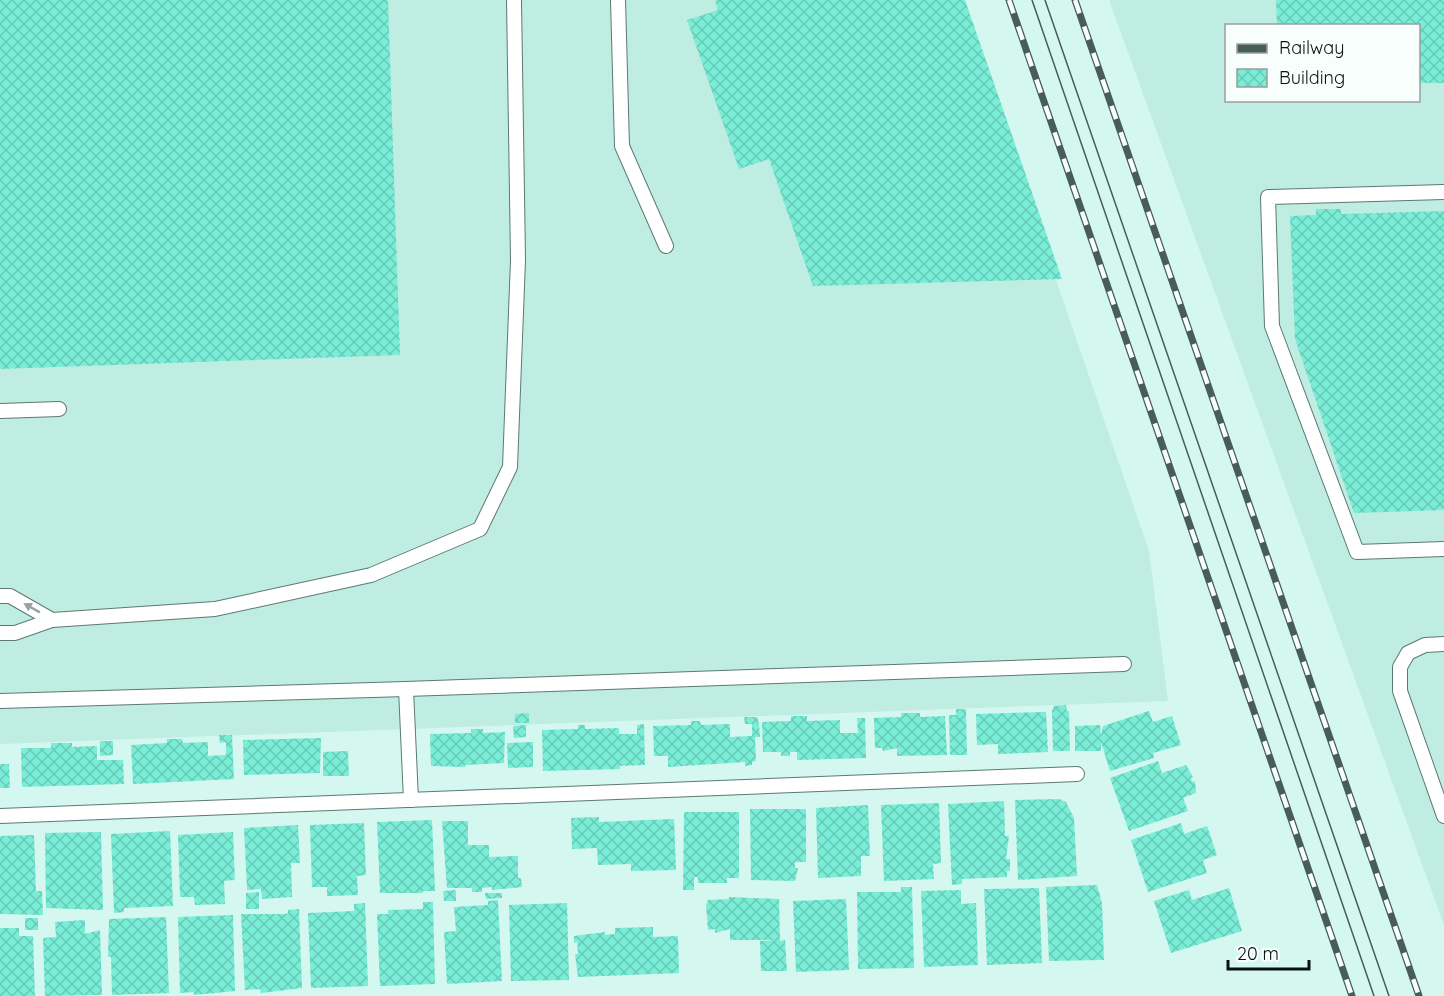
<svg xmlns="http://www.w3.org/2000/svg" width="1444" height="996" viewBox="0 0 1444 996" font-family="Quicksand,sans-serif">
<defs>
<pattern id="building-cross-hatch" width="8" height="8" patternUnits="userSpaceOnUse" patternTransform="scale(1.5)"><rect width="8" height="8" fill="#7aedd7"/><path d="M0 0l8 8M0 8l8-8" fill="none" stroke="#68cab8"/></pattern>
</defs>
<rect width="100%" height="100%" fill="#d4f7ef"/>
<g fill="#c0ede2" fill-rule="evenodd">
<polygon points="0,0 960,0 1149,551 1168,701 0,744"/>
<path d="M1109,0h335v925zM1226,26h192v74h-192z"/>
</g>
<g fill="url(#building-cross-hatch)">
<polygon points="0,0 388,0 400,355 0,369"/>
<polygon points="715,0 965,0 1062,279 813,286 769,159 739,169 687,20 718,10"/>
<polygon points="1276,0 1444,0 1444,83 1418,83 1418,26 1277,26"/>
<polygon points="1316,209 1341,209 1341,214 1444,211 1444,510 1354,513 1295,339 1290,216 1316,215"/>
<polygon points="1066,705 1067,711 1069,711 1070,751 1053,751 1052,711 1054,706"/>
<polygon points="956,709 966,709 967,755 950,755 949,715 956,715"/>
<polygon points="1149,711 1153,722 1172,716 1181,745 1153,753 1154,758 1110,771 1101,742 1101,751 1075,751 1075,726 1100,725 1101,735 1103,726"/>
<polygon points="1046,712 1048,752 998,754 998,744 977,745 976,714"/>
<polygon points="529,713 529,723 515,723 515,714"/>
<polygon points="901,713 920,713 920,717 945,716 947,755 897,756 897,748 883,751 882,748 875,748 874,718 901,717"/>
<polygon points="791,716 807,716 807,721 840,720 840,733 858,733 857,718 865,718 866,758 797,760 797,752 790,752 790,756 781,756 781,752 763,752 762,722 791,721"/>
<polygon points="744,717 757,717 759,724 760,737 755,737 756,761 752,762 752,765 745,766 745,762 668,767 668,756 654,756 653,726 691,725 691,721 700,721 701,725 730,724 730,737 752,736 752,724 745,724"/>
<polygon points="644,724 645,765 620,766 620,769 543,771 542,730 578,729 578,725 585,725 585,729 619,728 619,734 637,734 637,725"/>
<polygon points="526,725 526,737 514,738 513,726"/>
<polygon points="471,729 483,729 483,733 505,732 504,763 465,765 465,767 431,766 430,734 471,733"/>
<polygon points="219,735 232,735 234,779 133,784 131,745 167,743 167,739 182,739 183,743 208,742 208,756 226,755 226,742 220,743"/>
<polygon points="321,738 320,773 244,775 243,740"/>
<polygon points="100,741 113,741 113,755 100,756"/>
<polygon points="533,742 533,767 508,768 507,743"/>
<polygon points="51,743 72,743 72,747 97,746 97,760 123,760 124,784 22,787 21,748 51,748"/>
<polygon points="348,751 349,776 323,776 323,752"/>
<polygon points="1158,761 1162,773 1186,765 1193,777 1191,778 1192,782 1195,781 1196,793 1183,798 1188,811 1129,831 1110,778"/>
<polygon points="0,764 9,764 10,788 0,788"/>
<polygon points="1059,799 1066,802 1074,818 1077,876 1018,880 1015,800"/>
<polygon points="1004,801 1005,836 1009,836 1006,859 1010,859 1010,871 1007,871 1007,877 962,879 962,884 952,885 948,804"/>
<polygon points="939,803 941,863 933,864 934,879 884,881 881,805"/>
<polygon points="868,805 870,856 861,856 861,876 818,878 816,808"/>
<polygon points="750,809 806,809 806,862 795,862 795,868 798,868 795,881 751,880"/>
<polygon points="684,812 739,812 739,878 727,878 727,883 698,883 698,877 694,877 694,890 683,890"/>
<polygon points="599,817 599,822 674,819 676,870 631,871 631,864 598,865 597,848 572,849 571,818"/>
<polygon points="432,820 435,891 423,891 423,893 380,893 377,822"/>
<polygon points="442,821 468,821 468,845 489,845 489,857 518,856 518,878 521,878 522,887 492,890 492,887 482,888 482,892 472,892 472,888 447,888"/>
<polygon points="364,823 366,875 357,876 358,895 327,896 327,887 312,887 310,825"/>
<polygon points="1181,823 1184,834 1207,826 1217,855 1203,860 1207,873 1148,892 1131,840"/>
<polygon points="298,825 300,863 291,863 292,897 262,899 261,889 247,890 244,828"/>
<polygon points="170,831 173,906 124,908 124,912 114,913 111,834"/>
<polygon points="101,832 103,910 46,908 45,833"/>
<polygon points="233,832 235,880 224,881 225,904 195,905 194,897 180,897 178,835"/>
<polygon points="34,835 36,891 42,891 43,915 0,914 0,836"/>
<polygon points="1097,885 1102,903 1104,960 1049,961 1046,887"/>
<polygon points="901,887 912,887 914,968 858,969 857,892 901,892"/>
<polygon points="1039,888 1042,963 987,965 984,889"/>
<polygon points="1229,888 1242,931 1171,953 1154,901 1189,890 1192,900"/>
<polygon points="456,890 456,901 444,901 443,891"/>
<polygon points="961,890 961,904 976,903 978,965 924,967 921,891"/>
<polygon points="259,892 259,909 246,909 246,893"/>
<polygon points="485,893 502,893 502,898 486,899"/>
<polygon points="729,897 779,899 780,941 785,940 787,971 761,971 760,941 777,940 730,940 730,929 715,933 715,929 708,930 706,905 708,900 729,899"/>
<polygon points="846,899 849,970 796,972 793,901"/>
<polygon points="498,900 502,981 447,984 444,932 456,931 454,907 488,905 488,901"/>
<polygon points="423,902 433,902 435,984 380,986 377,914 388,914 388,910 423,909"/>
<polygon points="365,903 368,986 311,988 308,913 354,911 354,904"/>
<polygon points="567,903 569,980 511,981 509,905"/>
<polygon points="299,909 302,988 261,993 260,989 245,990 241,914 285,914 288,913 288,910"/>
<polygon points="233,915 235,991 194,995 194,992 180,993 178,917"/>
<polygon points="166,917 169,993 112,995 111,957 108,957 109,919"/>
<rect x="25" y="918" width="13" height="12"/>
<polygon points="85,920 85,934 100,930 102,995 45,996 43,938 56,937 55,922"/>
<polygon points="653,927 653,937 678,936 679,973 578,977 575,954 578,954 577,942 574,943 574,936 605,932 605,935 615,934 615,928"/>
<polygon points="0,928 19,928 19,936 33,936 35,996 0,996"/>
</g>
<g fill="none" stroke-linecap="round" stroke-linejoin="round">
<g stroke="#5a7a73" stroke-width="16">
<g id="lane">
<polyline points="618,0 622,146 666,246"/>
<polyline points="1444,192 1268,197 1272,326 1357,552 1444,549"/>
<polyline points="0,411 59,409"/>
<polyline points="0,596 10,596 52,620 15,633 0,633"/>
<polyline points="52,620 215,609 371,575 480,529 510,467 518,260 514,0"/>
<polyline points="1444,644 1425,645 1408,653 1400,667 1400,691 1444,816"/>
<polyline points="406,689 1124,664"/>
<polyline points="0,701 406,689 411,800"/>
<polyline points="0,816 1077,774"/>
</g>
</g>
<use href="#lane" stroke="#fff" stroke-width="14"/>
<g stroke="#495d58" stroke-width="1.5">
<polyline points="1032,0 1374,996"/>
<polyline points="1045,0 1389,996"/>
</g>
<g stroke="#495d58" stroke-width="7">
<g id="rail">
<polyline points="1009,0 1352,996"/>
<polyline points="1075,0 1419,996"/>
</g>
</g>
<use href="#rail" stroke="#f7fefc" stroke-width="4.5" stroke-dasharray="14" stroke-linecap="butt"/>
</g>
<defs><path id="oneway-solid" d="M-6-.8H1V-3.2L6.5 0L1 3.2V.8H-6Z" transform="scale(1.5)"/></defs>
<use fill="#9ba19f" href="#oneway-solid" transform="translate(32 608) rotate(-151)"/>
<rect x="1225" y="24" width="195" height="78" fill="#f7fefc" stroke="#97a09e" stroke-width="1.5"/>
<rect x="1237" y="44" width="30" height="9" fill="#495d58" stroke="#97a09e" stroke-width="1.5"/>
<text x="1279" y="54" font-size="18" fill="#061310">Railway</text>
<rect x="1237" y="69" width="30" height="18" fill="url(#building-cross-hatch)" stroke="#97a09e" stroke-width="1.5"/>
<text x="1279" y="84" font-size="18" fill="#061310">Building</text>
<path d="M1228 960v9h81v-9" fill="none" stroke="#061310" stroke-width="3"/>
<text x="1237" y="960" font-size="18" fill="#061310" stroke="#f7fefc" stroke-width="4.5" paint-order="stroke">20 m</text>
</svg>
